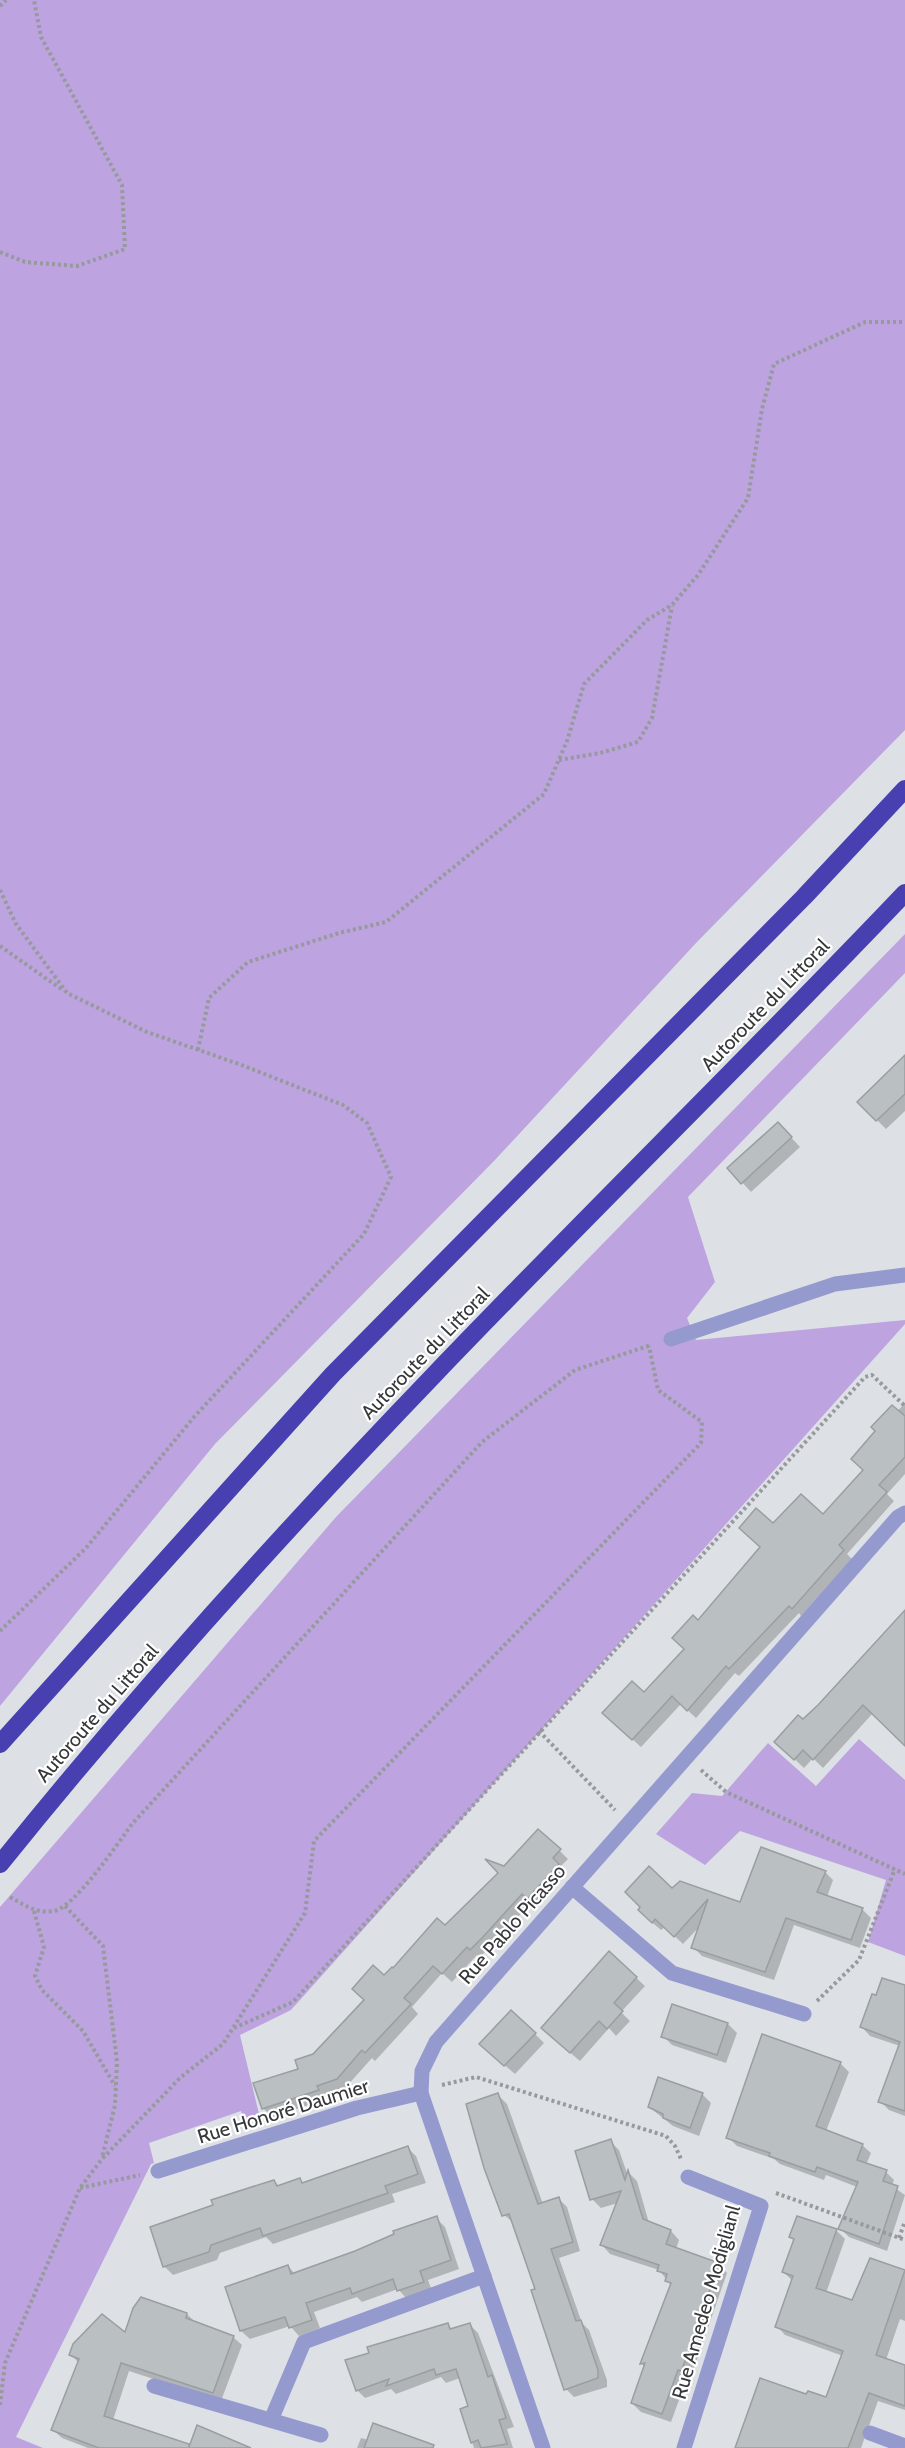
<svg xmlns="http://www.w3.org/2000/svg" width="905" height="2448" viewBox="0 0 905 2448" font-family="Cabin,sans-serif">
<rect width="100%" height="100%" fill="#dde1e5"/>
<g fill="#bda4e1">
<polygon points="0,0 905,0 905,730 697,942 494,1161 215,1444 0,1706"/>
<polygon points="905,934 905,973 688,1197 715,1282 687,1318 696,1340 905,1320 905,1324 291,2010 240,2035 259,2114 244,2119 241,2111 149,2143 154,2163 151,2164 16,2437 43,2448 0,2448 0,1907 336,1517"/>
<polygon points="859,1739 905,1780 905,1956 868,1942 886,1880 740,1831 705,1865 656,1834 692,1793 722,1796 768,1743 816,1786"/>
</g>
<g fill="#0003">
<polygon points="905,1065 905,1111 886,1129 859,1102"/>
<polygon points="787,1133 800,1147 751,1192 729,1168"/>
<polygon points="905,1403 905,1474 887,1494 894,1501 847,1554 852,1559 801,1616 799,1613 739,1676 735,1673 696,1718 681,1704 641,1747 612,1721 644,1695 686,1649 698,1622 762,1548 773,1526 823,1516 864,1470 853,1459"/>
<polygon points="905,1611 905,1744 873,1713 823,1768 813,1758 804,1768 785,1750 803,1721"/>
<polygon points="559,1850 568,1859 560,1867 566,1873 537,1906 532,1902 491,1946 480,1957 477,1955 452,1982 442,1973 412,2007 418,2014 375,2061 372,2058 346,2087 325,2094 327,2099 272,2117 263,2108 384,1977 445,1927 504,1868"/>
<polygon points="825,1872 833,1880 827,1897 862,1909 871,1918 860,1948 794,1925 774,1980 702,1956 693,1947 701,1925 683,1944 665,1927 661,1930 648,1919 672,1890 741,1904"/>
<polygon points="609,1953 645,1986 621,2012 630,2021 616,2036 609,2028 580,2061 552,2037"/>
<polygon points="905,1987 905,2116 889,2110 880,2101 900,2046 870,2036 862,2027"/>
<polygon points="673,2006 728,2024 737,2033 726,2063 672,2045 663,2036"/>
<polygon points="535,2034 544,2043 515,2074 490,2053"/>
<polygon points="840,2063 849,2072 826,2131 862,2145 871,2153 866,2165 886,2172 894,2180 892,2186 905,2195 887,2251 849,2237 840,2228 857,2187 826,2175 824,2180 780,2164 774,2159 737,2146 728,2137"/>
<polygon points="702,2094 711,2103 699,2136 673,2126 649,2107"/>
<polygon points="498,2095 507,2104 543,2204 558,2198 567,2207 580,2251 559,2258 582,2323 589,2330 607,2380 607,2387 574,2397 566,2389 514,2223 504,2215"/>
<polygon points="610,2141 619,2150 628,2176 629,2173 637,2181 649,2223 671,2231 679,2240 676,2249 719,2264 727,2273 694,2368 690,2379 687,2378 671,2422 641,2412 632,2403 645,2368 642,2364 671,2285 659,2270 610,2254 602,2245 618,2203 601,2208 592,2199"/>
<polygon points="407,2147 416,2156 426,2183 392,2194 395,2202 273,2244 266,2237 220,2253 217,2260 173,2275 165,2267 152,2228 274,2181 280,2187 300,2180 304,2184"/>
<polygon points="436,2218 445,2227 459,2269 428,2280 432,2291 407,2299 398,2289 362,2302 357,2297 314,2312 320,2328 299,2336 290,2326 250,2339 241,2331 288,2266 295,2274 356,2253"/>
<polygon points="836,2230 845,2239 826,2293 853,2302 870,2259 905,2271 905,2321 900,2319 886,2360 905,2367 905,2410 878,2401 861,2448 738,2448 807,2396 827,2399 843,2356 785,2335 777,2326 793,2281 783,2272 795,2240 791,2236"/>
<polygon points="187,2314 196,2323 233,2337 242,2345 221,2401 129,2371 113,2420 191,2446 234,2448 88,2448 62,2438 53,2430 79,2363 71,2355"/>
<polygon points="448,2325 453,2330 470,2325 478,2333 514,2427 507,2429 513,2448 474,2448 462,2410 470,2407 460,2378 446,2383 441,2377 396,2394 391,2389 365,2398 357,2390"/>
<polygon points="361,2438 369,2440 410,2448 357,2448"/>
</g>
<g fill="#babfc2" stroke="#999ea1" stroke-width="1.5">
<polygon points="905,1055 905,1094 876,1121 857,1102"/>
<polygon points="778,1122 792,1137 741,1184 727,1168"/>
<polygon points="892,1405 905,1416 905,1457 879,1485 887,1492 839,1545 844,1550 792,1609 789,1606 729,1669 726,1666 687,1711 672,1696 632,1740 602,1713 632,1681 644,1692 684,1649 672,1638 693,1615 698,1620 760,1547 739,1528 756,1508 773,1523 801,1494 823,1514 863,1470 851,1459 875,1431 871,1427"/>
<polygon points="905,1610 905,1746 863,1705 813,1760 803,1750 794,1760 774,1742 798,1715 803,1719 818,1705"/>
<polygon points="538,1829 561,1849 553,1858 559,1864 527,1899 522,1894 482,1938 470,1950 467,1947 442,1974 433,1966 404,1998 411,2004 365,2053 362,2050 337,2079 317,2086 319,2090 262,2109 253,2083 298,2069 295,2060 313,2054 364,2000 352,1989 373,1965 384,1975 392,1967 393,1968 437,1918 445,1925 498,1873 485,1859 504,1866"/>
<polygon points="761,1847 826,1871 817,1892 863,1908 851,1940 786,1918 765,1972 691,1948 708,1899 674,1937 655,1919 652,1923 638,1910 640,1907 625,1892 649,1866 672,1888 680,1881 740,1902"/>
<polygon points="609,1951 637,1977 614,2003 623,2011 607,2029 599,2021 570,2053 541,2028"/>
<polygon points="882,1978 905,1985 905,2111 878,2102 900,2042 860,2027 872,1994 876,1995"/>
<polygon points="672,2004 728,2023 717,2055 661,2037"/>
<polygon points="511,2010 536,2033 504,2066 479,2044"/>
<polygon points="762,2034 841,2062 816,2126 863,2144 857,2160 887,2170 883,2181 898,2186 879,2244 838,2229 858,2182 817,2167 815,2172 769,2156 770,2153 726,2138"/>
<polygon points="658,2077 703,2093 690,2128 663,2118 663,2114 648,2107"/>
<polygon points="498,2093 538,2204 559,2197 573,2242 551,2249 576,2321 581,2320 598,2370 598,2378 564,2390 531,2290 535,2289 509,2214 502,2216 484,2168 466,2104"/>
<polygon points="611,2139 625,2180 628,2170 643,2219 671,2230 666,2244 719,2263 686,2359 681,2371 678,2370 662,2414 631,2403 645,2363 640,2364 671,2283 665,2281 667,2274 657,2271 659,2265 600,2245 621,2191 590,2200 575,2151"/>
<polygon points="408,2146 418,2174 385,2186 388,2193 263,2236 260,2228 211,2245 209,2252 163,2267 150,2227 213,2205 211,2200 239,2191 274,2180 277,2186 300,2178 302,2183"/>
<polygon points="437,2216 451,2260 420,2271 424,2282 397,2291 393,2279 352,2294 350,2288 306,2303 312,2320 289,2328 285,2317 240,2331 225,2287 288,2265 291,2274 355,2251 394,2234 393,2231"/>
<polygon points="797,2216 837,2229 816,2288 852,2300 870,2258 905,2270 876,2355 905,2365 905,2406 869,2393 848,2448 735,2448 760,2378 806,2394 808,2391 826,2397 843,2351 775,2327 793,2276 782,2272 794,2239 789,2237"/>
<polygon points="141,2297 187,2313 186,2318 234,2336 213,2393 121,2363 104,2416 189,2444 189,2447 197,2425 251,2448 99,2448 51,2430 79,2359 69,2355 73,2344 102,2314 125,2332 133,2308"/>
<polygon points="448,2323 450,2329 470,2323 488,2377 492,2375 506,2418 499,2420 507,2444 481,2448 478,2440 471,2443 460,2409 468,2406 456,2369 436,2375 434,2369 386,2386 389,2379 356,2391 345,2360 369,2353 367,2347"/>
<polygon points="373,2423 434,2445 433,2448 364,2448"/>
</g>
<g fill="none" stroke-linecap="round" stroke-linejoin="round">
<g stroke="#97999d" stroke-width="4" stroke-dasharray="3 3" stroke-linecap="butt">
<polyline points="0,6 6,0"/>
<polyline points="0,252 25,262 77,266 125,249 122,185 41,37 34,0"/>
<polyline points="559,760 600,753 638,742 652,718 672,606"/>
<polyline points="0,890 16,924 67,993 147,1032 239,1064 343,1105 367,1123 391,1177 364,1234 194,1417 86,1548 0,1631"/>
<polyline points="0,946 64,991"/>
<polyline points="198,1050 209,998 248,962 339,933 386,922 544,794 567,741 584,684 647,620 672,605 698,575 748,498 762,409 774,364 865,322 905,322"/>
<polyline points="539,1731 615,1810"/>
<polyline points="701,1770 726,1792 905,1874"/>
<path d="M10,1897c14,8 27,17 44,14 21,-4 64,-68 78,-87l350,-382 93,-72 76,-25"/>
<polyline points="65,1906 103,1946 117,2062 115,2105 102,2158"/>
<polyline points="34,1911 44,1947 35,1976 42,1990 83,2031 115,2086"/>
<polyline points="817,2001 859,1960 895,1869"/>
<polyline points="234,2028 293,2002 865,1377 872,1375 905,1406"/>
<polyline points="442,2085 476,2077 666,2136 675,2146 681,2159"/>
<polyline points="80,2188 140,2175"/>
<polyline points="776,2193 905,2240"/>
<polyline points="899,2238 905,2221"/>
<polyline points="0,2405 5,2363 80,2188 102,2159 181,2077 223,2044 305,1913 314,1841 701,1443 702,1422 658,1390 649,1346"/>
</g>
<g stroke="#959ace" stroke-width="15">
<polyline points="671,1339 835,1284 905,1275"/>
<polyline points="572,1887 672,1973 804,2014"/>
<polyline points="158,2171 357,2108 421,2093"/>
<polyline points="154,2386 321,2435"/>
<polyline points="271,2420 304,2342 484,2276"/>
<polyline points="870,2433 905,2446"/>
<polyline points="543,2448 421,2093 422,2071 436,2042 898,1517 905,1513"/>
<polyline points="684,2448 761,2206 688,2177"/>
</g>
<g stroke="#4840b0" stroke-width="18">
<polyline points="0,1744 333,1374 804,897 905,789"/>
<path d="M0,1864c137,-170 283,-332 434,-489 155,-162 316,-319 471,-482"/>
</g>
</g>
<g text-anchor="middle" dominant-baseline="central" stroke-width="4.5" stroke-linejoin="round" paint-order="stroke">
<g font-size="20" fill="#37383a" stroke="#fff">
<text transform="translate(765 1005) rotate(-46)">Autoroute du Littoral</text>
<text transform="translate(425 1353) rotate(-46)">Autoroute du Littoral</text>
<text transform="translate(97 1713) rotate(-49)">Autoroute du Littoral</text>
<text transform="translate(512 1924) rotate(-49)">Rue Pablo Picasso</text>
<text transform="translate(283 2111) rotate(-17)">Rue Honoré Daumier</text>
<text transform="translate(706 2302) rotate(-74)">Rue Amedeo Modiglianl</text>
</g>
</g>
</svg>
